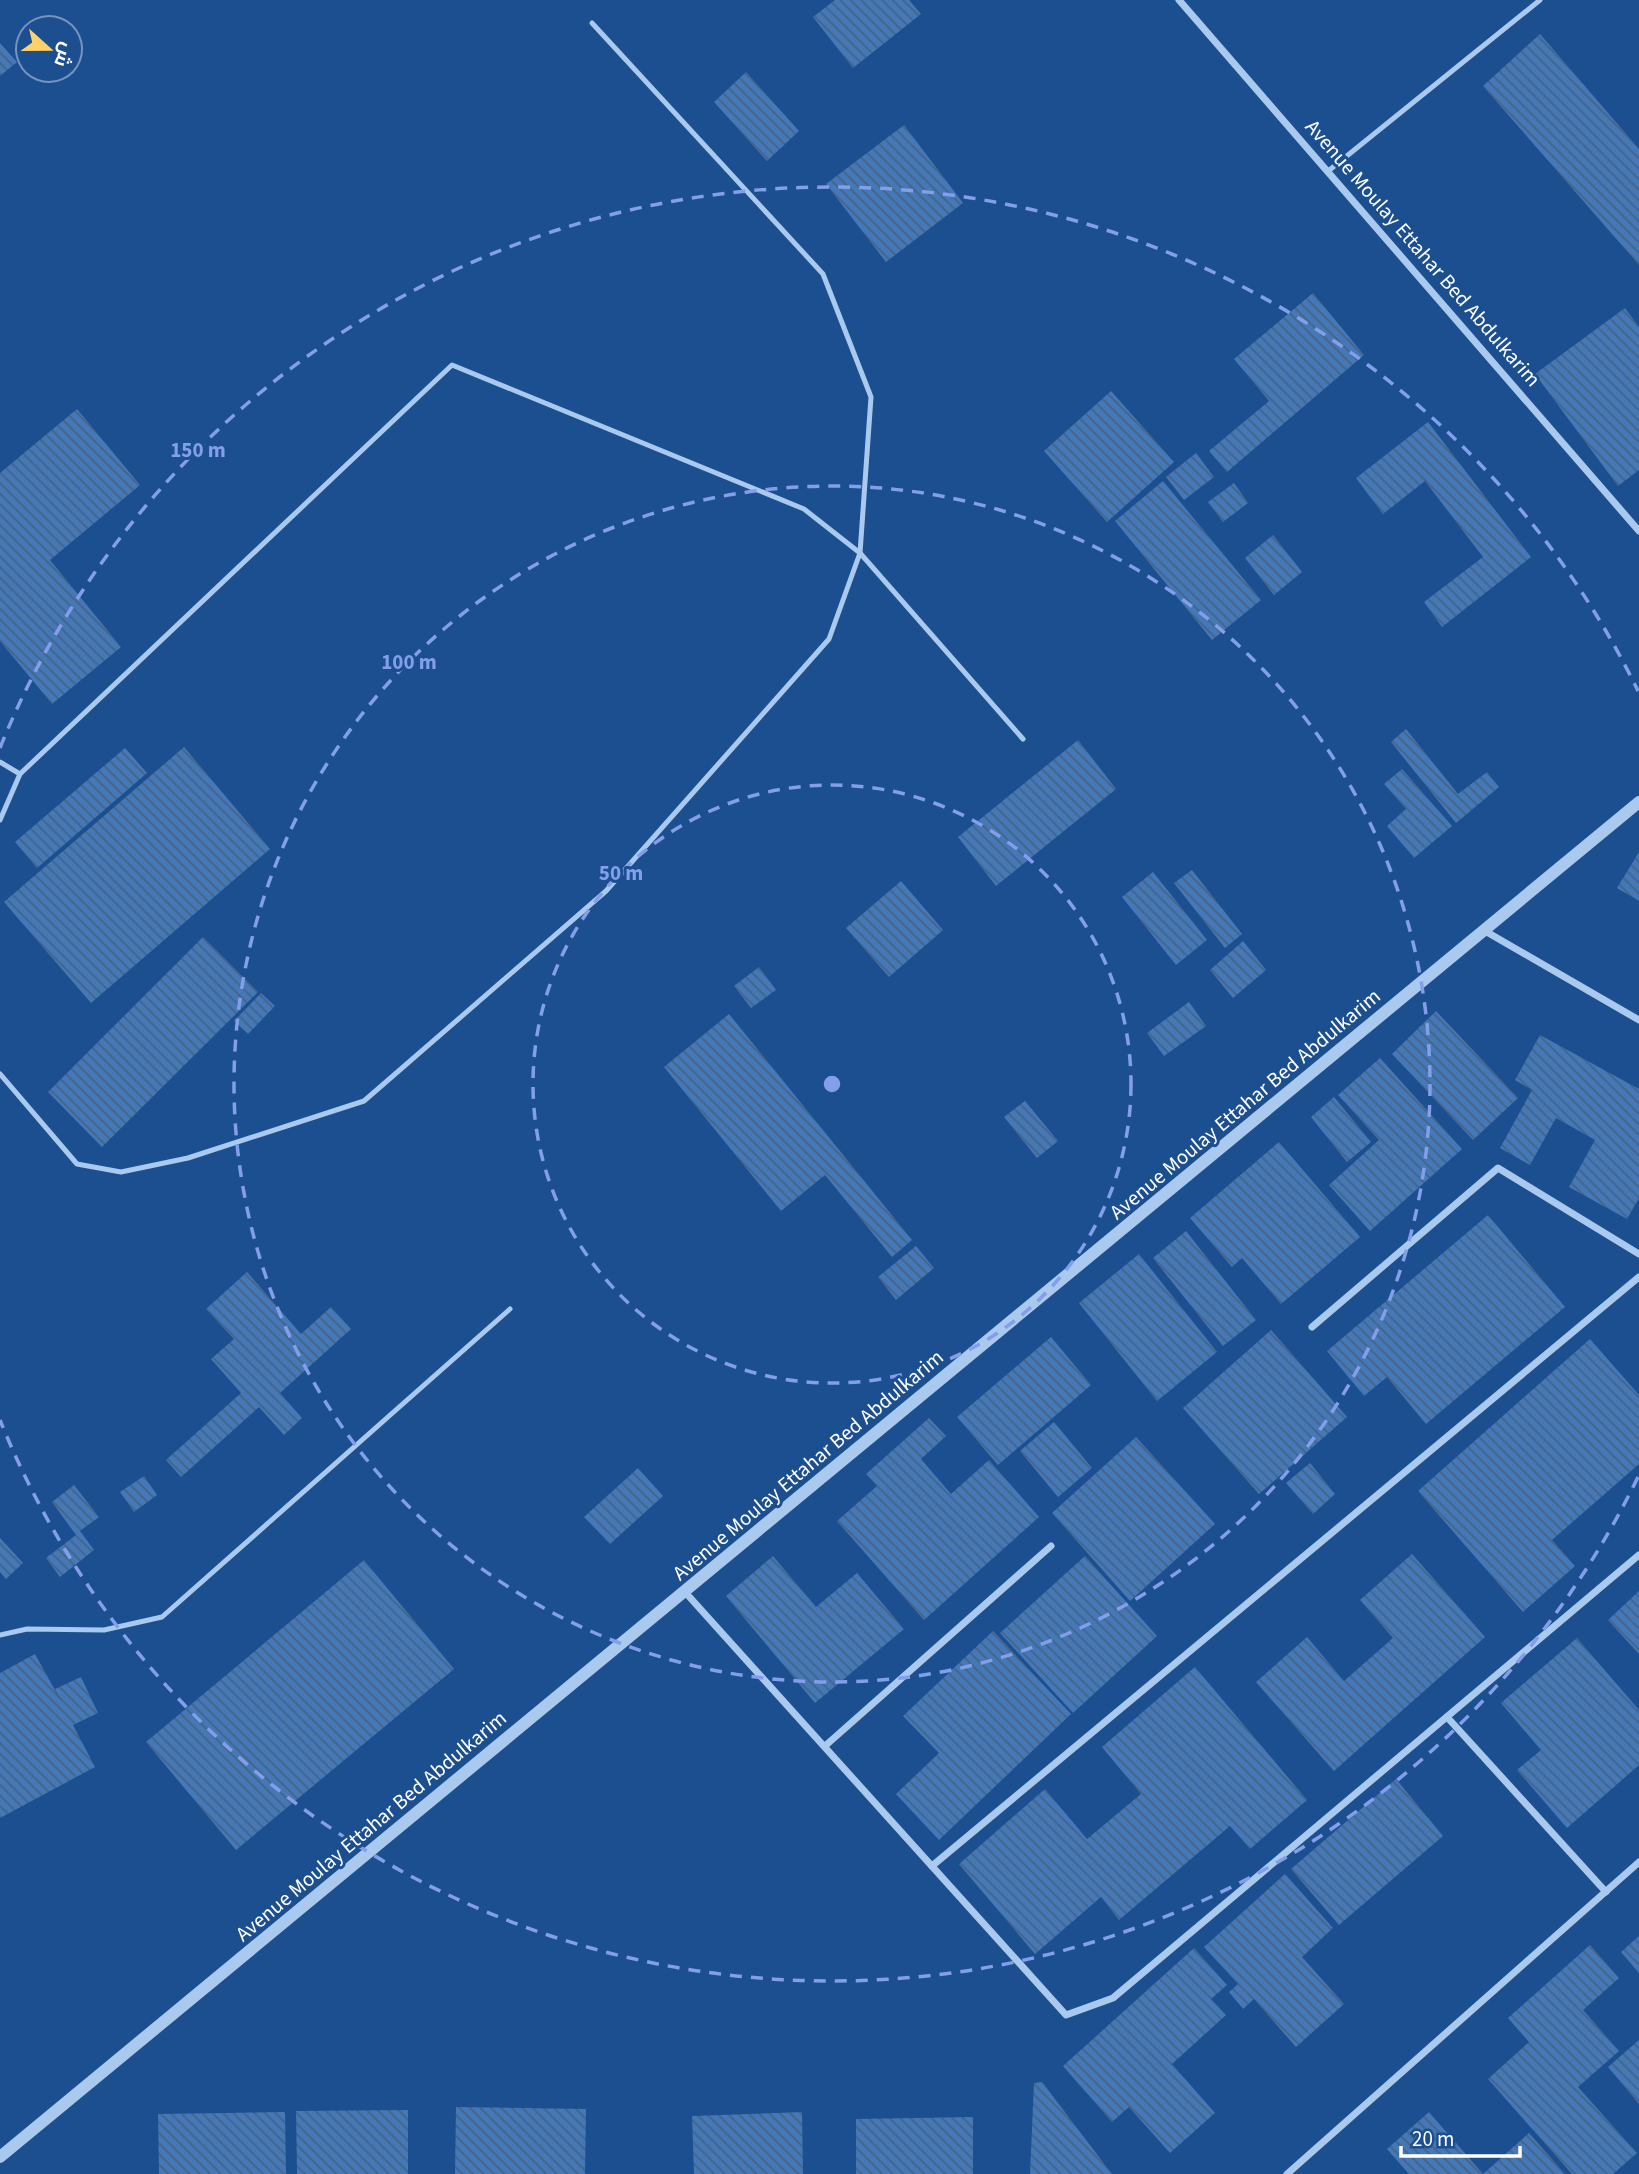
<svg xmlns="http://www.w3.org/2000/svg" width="1639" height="2174" viewBox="0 0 1639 2174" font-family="'Source Sans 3',Cairo,sans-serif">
<defs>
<pattern id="building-back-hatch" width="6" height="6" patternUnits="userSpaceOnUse" patternTransform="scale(1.75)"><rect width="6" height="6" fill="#4478b7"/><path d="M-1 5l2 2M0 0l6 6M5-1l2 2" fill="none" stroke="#486282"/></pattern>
</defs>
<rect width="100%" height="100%" fill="#1b4f8f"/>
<g fill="url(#building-back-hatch)">
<polygon points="835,0 909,0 921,14 853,68 813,17"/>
<polygon points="1540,34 1639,149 1639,265 1483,86"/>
<polygon points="0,43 17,62 0,76"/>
<polygon points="746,72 799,131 767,161 714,102"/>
<polygon points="904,125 963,203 886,262 826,184"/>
<polygon points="1313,293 1364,355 1227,472 1209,451 1269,401 1234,359"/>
<polygon points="1625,308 1639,327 1639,470 1618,486 1535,374"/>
<polygon points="1111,391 1174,462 1107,522 1044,451"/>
<polygon points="77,409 140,485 50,560 121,647 52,704 0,641 0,473"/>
<polygon points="1428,422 1531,557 1442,627 1424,602 1483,557 1425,481 1383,514 1356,478"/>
<polygon points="1196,453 1214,477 1184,500 1166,477"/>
<polygon points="1163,481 1261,600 1212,640 1115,521"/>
<polygon points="1234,483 1248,503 1223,522 1208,502"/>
<polygon points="1273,535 1302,572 1274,595 1245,558"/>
<polygon points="1406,729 1458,794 1487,772 1499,787 1456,823 1391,742"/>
<polygon points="1078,740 1116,789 996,886 958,837"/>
<polygon points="184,747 270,849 91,1003 4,902"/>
<polygon points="125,748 147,773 37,868 15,842"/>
<polygon points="1402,769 1452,826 1414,858 1387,826 1406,809 1384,784"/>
<polygon points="1639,852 1639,901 1617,888"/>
<polygon points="1192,870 1242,934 1225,948 1174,883"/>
<polygon points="1153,872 1207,940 1176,965 1122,897"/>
<polygon points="901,881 943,930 889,977 846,928"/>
<polygon points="203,937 258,992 102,1147 48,1092"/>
<polygon points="1243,941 1266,970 1233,998 1210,970"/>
<polygon points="759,967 776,990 751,1008 734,986"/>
<polygon points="261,993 275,1006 248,1034 234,1021"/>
<polygon points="1189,1002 1206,1026 1164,1056 1147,1033"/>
<polygon points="1436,1011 1518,1098 1473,1140 1392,1054"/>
<polygon points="729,1014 912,1240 892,1257 825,1175 781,1211 664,1067"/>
<polygon points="1540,1035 1639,1089 1639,1198 1627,1219 1569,1187 1595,1140 1556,1118 1530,1165 1500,1148 1532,1090 1515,1080"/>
<polygon points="1380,1058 1462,1149 1370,1231 1329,1185 1379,1140 1338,1095"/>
<polygon points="1334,1097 1371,1142 1347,1162 1311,1117"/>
<polygon points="1025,1101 1058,1141 1037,1158 1004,1117"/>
<polygon points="1279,1142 1360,1237 1281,1304 1242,1258 1232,1267 1190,1218"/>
<polygon points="1488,1215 1565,1307 1426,1424 1387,1377 1364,1396 1327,1351"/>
<polygon points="1186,1231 1256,1320 1223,1346 1153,1258"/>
<polygon points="916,1246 934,1268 896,1300 878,1277"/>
<polygon points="1139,1254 1217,1352 1157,1401 1079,1303"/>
<polygon points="247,1272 301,1334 331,1307 351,1329 280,1393 302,1418 284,1435 259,1407 181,1477 166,1460 241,1393 211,1359 234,1339 206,1309"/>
<polygon points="1271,1330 1347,1417 1259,1494 1183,1408"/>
<polygon points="1051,1337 1091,1385 998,1465 957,1417"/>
<polygon points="1590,1339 1639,1395 1639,1464 1552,1540 1575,1566 1523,1612 1418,1491"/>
<polygon points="929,1418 946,1436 921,1459 951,1494 989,1460 1039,1517 924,1620 837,1521 877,1486 866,1474"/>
<polygon points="1054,1422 1092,1468 1058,1497 1020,1451"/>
<polygon points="1136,1437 1215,1524 1130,1601 1052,1513"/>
<polygon points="1310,1463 1335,1494 1313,1514 1286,1483"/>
<polygon points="638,1468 663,1496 610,1544 584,1517"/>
<polygon points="144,1476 157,1495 134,1512 120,1492"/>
<polygon points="74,1485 99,1517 80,1531 94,1550 60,1577 46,1558 76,1535 52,1502"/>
<polygon points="0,1538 23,1563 6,1579 0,1572"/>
<polygon points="1412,1554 1485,1637 1334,1771 1256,1682 1307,1637 1344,1681 1393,1638 1360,1600"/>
<polygon points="773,1556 816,1607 857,1573 904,1629 815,1703 726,1596"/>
<polygon points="1085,1556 1157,1636 1073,1713 1000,1633"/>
<polygon points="364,1560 454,1669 236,1850 146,1742"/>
<polygon points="1639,1591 1639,1654 1608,1620"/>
<polygon points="993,1631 1071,1714 939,1840 896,1794 939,1753 903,1716"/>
<polygon points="1577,1638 1639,1710 1639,1765 1567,1828 1517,1770 1541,1750 1501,1703"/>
<polygon points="35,1654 62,1703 55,1689 81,1677 98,1713 73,1725 95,1767 0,1818 0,1673"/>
<polygon points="1195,1667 1307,1800 1250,1849 1230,1826 1119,1920 1101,1897 1035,1954 959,1864 1045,1789 1087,1839 1141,1794 1102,1747"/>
<polygon points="1396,1779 1443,1836 1339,1925 1291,1869"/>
<polygon points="1285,1874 1333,1928 1302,1957 1344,2004 1296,2047 1254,1999 1243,2009 1229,1992 1238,1984 1204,1947"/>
<polygon points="1639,1936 1639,1973 1621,1952"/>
<polygon points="1590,1945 1619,1978 1583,2010 1619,2051 1578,2087 1637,2153 1613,2174 1572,2174 1488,2079 1529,2042 1508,2018"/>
<polygon points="1194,1948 1227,1985 1211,1999 1226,2015 1172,2064 1215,2113 1170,2153 1129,2107 1112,2122 1063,2066"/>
<polygon points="1639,2040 1639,2104 1608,2067"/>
<polygon points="1042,2082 1112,2174 1030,2174 1034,2083"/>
<polygon points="456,2107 586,2109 585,2174 455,2174"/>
<polygon points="408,2110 408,2174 297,2174 296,2111"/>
<polygon points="285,2112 286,2174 159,2174 158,2114"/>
<polygon points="802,2112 803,2174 694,2174 692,2116"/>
<polygon points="1429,2112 1483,2174 1409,2174 1387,2149"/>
<polygon points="973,2117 973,2174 856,2174 856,2119"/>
<polygon points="1529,2133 1565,2174 1483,2174"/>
</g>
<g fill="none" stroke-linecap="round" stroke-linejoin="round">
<g stroke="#a9c9ee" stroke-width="5">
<polyline points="1327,172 1540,0"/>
<polyline points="0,762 20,774"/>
<polyline points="0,820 20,774 452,365 804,509 860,553 1023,739"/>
<polyline points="0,1074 77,1164 121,1172 188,1158 364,1101 606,891 829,639 860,553 871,397 823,274 592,23"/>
<polyline points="0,1635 27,1629 104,1630 162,1617 510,1309"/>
</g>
<g stroke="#a9c9ee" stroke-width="7">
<polyline points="1179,0 1639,531"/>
<polyline points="1485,931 1639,1020"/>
<polyline points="1312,1327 1498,1168 1639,1254"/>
<polyline points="685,1592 1066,2015 1113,1998 1639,1555"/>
<polyline points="1447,1717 1606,1892"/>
<polyline points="825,1746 1051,1546"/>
<polyline points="932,1866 1639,1277"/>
<polyline points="1287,2174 1639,1862"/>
</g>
<polyline stroke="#a9c9ee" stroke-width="12" points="0,2157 1639,802"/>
</g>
<g fill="none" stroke="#839eea" stroke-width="3.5" stroke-dasharray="12 9">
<circle cx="832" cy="1084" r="299"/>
<circle cx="832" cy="1084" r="598"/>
<path d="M1638 1477A897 897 0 0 1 0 1420M0 748A897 897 0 0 1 1638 691"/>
</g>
<g text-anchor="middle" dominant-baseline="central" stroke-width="6" stroke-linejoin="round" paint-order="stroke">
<g font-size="21" fill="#fff" stroke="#1b4f8f">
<text transform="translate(1423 253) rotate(49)">Avenue Moulay Ettahar Bed Abdulkarim</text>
<text transform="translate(1245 1104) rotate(-40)">Avenue Moulay Ettahar Bed Abdulkarim</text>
<text transform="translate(808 1465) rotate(-40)">Avenue Moulay Ettahar Bed Abdulkarim</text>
<text transform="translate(371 1826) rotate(-40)">Avenue Moulay Ettahar Bed Abdulkarim</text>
</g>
</g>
<circle cx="832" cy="1084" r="10" fill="#839eea" stroke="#1b4f8f" stroke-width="3.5"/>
<g font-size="21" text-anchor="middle" font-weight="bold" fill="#839eea" stroke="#1b4f8f" stroke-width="6" stroke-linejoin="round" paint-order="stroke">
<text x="198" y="457">150 m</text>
<text x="409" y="669">100 m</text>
<text x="621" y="880">50 m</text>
</g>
<g transform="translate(49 49) rotate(111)"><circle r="33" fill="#1b4f8f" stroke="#7695bc" stroke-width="2"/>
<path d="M0-5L12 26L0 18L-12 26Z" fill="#ffd166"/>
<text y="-10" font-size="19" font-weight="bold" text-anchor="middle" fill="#ffffff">ش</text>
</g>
<path d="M1401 2146v10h119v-10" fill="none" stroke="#ffffff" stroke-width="3.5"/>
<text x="1412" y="2146" font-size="21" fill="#ffffff" stroke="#1b4f8f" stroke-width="5" paint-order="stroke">20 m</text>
</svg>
